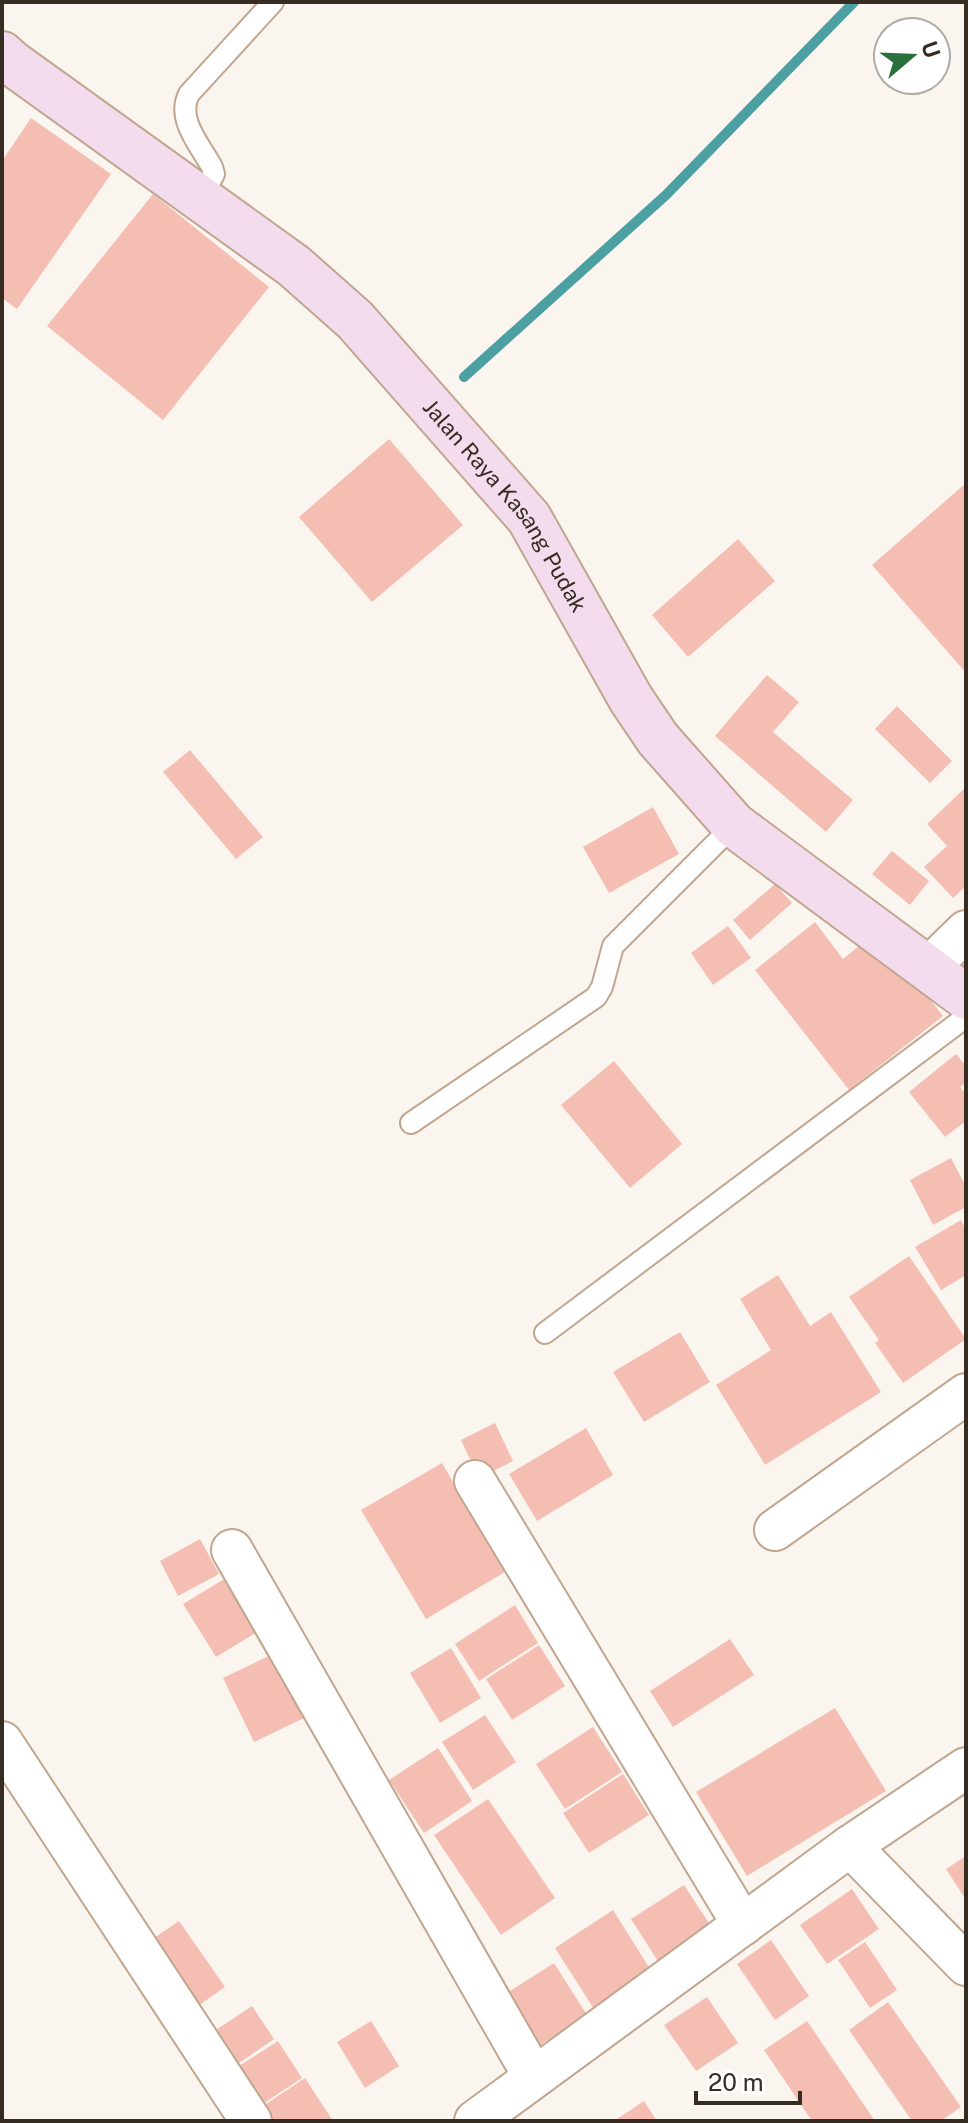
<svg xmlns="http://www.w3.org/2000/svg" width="968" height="2123" viewBox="0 0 968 2123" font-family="'Public Sans',sans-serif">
<rect width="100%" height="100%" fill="#fbf5f0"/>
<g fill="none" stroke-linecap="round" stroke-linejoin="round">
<polyline stroke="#4da0a1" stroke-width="10" points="464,377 666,195 854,2"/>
</g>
<g fill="#f5beb3">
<polygon points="31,118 111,174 17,309 2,298 2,161"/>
<polygon points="153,194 269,287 163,420 47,326"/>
<polygon points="389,439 463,525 372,602 299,517"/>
<polygon points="966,483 966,673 872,565"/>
<polygon points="738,539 775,581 688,657 652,615"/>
<polygon points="767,675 799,702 773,732 853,800 826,832 715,736"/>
<polygon points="897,706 952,761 930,783 875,729"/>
<polygon points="190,750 263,837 236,859 163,772"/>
<polygon points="966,787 966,886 953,898 924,867 947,846 927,824"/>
<polygon points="653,807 679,854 609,893 583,847"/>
<polygon points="892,851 929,881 910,905 872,874"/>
<polygon points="775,884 792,903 750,940 733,920"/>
<polygon points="815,922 843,959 877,931 943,1016 849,1090 755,970"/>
<polygon points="728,926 751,958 713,985 691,953"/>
<polygon points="956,1054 966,1066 966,1083 960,1087 966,1094 966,1121 945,1137 909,1092"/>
<polygon points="614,1061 682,1144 630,1188 561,1105"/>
<polygon points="951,1158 966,1187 966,1207 933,1225 910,1180"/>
<polygon points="961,1220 966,1230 966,1275 941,1290 915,1247"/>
<polygon points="909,1256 966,1339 903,1383 875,1343 879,1340 849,1297"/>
<polygon points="778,1275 810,1326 831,1312 881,1392 765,1465 716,1385 771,1350 740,1299"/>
<polygon points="680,1332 710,1382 644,1422 613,1372"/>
<polygon points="495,1423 513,1461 479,1478 461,1440"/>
<polygon points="586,1428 613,1475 537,1521 509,1474"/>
<polygon points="442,1463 505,1572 426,1619 361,1510"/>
<polygon points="200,1539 219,1574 178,1596 160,1561"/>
<polygon points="229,1576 262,1629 216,1657 183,1604"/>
<polygon points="515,1605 538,1643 479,1681 455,1644"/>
<polygon points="730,1639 754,1675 673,1727 650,1691"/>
<polygon points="539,1645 565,1686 512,1720 486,1679"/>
<polygon points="451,1648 481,1698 440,1723 410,1673"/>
<polygon points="275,1653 306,1717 254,1742 223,1678"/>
<polygon points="835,1708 886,1791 747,1876 696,1792"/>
<polygon points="485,1715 516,1762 473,1790 442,1742"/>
<polygon points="593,1727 622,1772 565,1809 536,1764"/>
<polygon points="438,1748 472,1801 424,1833 389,1780"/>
<polygon points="623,1774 649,1815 589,1853 563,1813"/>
<polygon points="488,1799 555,1898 501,1935 434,1835"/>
<polygon points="966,1856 966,1900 946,1869"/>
<polygon points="684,1885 714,1931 661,1966 631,1919"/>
<polygon points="852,1889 879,1929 827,1964 800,1925"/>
<polygon points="613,1910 652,1972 594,2009 555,1948"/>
<polygon points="179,1921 225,1987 188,2013 142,1946"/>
<polygon points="771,1940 809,1996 775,2020 737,1964"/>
<polygon points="865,1942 897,1990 870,2008 838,1960"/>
<polygon points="554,1963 587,2015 540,2045 507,1993"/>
<polygon points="707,1997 738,2043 696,2071 664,2025"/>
<polygon points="888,2002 961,2107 941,2121 912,2121 849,2030"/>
<polygon points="252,2006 274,2039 229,2070 207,2036"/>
<polygon points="371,2021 399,2066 365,2088 337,2042"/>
<polygon points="807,2021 875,2121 812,2121 764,2050"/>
<polygon points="278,2041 302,2078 255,2109 231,2071"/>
<polygon points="305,2078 333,2121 264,2121 257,2110"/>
<polygon points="644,2101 657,2121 614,2121"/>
</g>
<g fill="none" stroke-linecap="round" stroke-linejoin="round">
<g stroke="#c1a68f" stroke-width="24">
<g id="lane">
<path d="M201,199l13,-25 -2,-7c-12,-22 -36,-48 -23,-73l84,-92"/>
<polyline points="411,1123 596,997 602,987 613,946 734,825"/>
<polyline points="545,1333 966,1017"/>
</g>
</g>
<g stroke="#c1a68f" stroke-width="44">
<g id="street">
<polyline points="927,969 966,931"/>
<polyline points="475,1481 743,1925"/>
<polyline points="775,1530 966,1394"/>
<polyline points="232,1550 534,2077"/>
<polyline points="2,1742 251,2121"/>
<polyline points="850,1846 966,1965"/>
<polyline points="475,2121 850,1846 966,1768"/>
</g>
</g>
<g stroke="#c1a68f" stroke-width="48">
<g id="secondary">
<path id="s1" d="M2,54l10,9 282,203 61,54 174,198 102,181 27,40 76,86 232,172"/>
</g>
</g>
<use href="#lane" stroke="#fff" stroke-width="20"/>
<use href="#street" stroke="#fff" stroke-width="40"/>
<use href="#secondary" stroke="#f3dced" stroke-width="44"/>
</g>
<g text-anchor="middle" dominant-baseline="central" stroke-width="6" stroke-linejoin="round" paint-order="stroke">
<g font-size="22" fill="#372c22" stroke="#fff">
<text stroke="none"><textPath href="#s1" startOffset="682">Jalan Raya Kasang Pudak</textPath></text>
</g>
</g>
<rect width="968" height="2123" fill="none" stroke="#372c22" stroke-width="8"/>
<g transform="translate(912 56) rotate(71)"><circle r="38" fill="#ffffff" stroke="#afaba7" stroke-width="2"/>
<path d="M0-6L14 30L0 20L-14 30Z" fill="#2a703c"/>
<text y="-12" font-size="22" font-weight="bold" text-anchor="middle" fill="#372c22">U</text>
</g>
<path d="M696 2091v12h104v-12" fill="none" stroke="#372c22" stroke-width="4"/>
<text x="708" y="2091" font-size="24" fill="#372c22" stroke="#ffffff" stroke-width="6" paint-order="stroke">20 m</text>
</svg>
